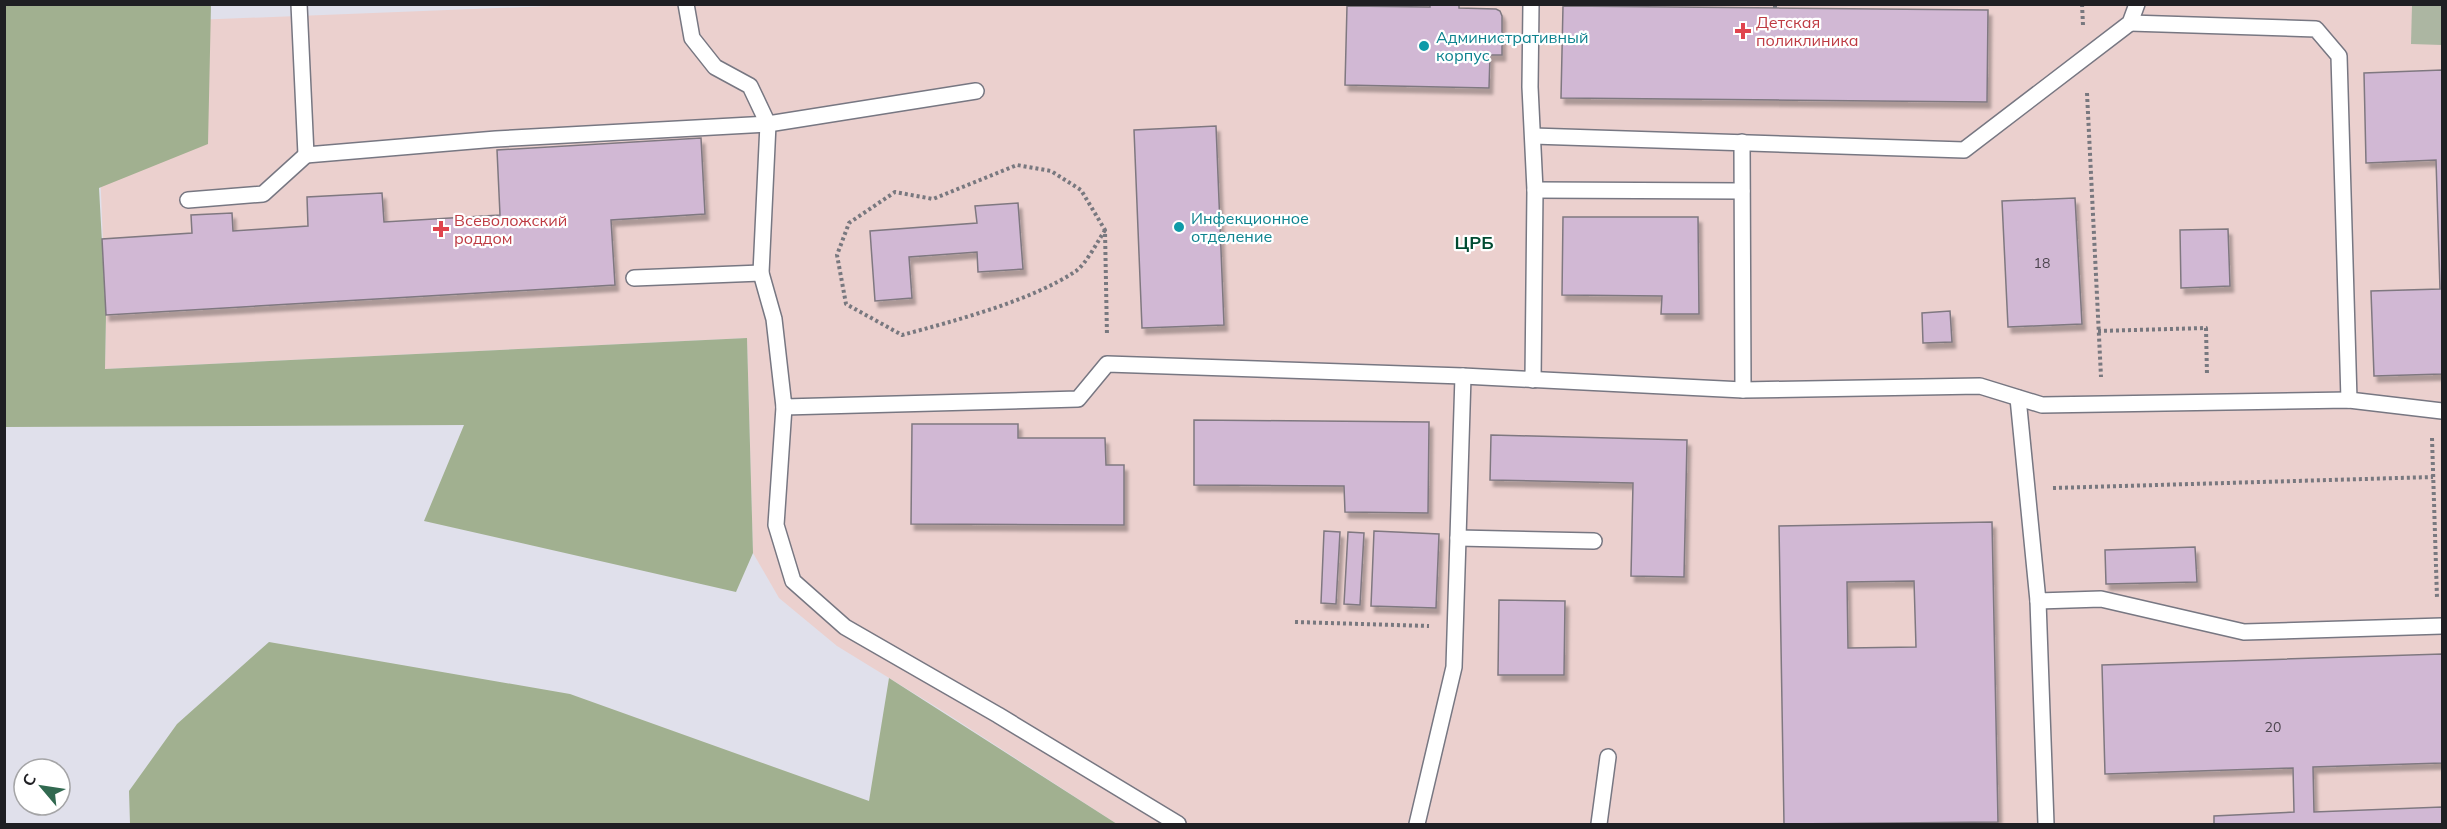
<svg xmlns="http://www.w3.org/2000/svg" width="2447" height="829" viewBox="0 0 2447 829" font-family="Mulish,sans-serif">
<defs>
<filter id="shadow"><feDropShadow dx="3.5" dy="6" stdDeviation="1.5" flood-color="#0004"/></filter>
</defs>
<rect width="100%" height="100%" fill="#e0e0eb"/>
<polygon fill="#ebd0ce" points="602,4 2442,5 2442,824 1117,824 938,708 837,646 779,598 753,553 747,338 105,369 106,315 94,24"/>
<polygon fill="#acb6a2" points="2412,5 2442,5 2442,45 2411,44"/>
<g fill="#a1b090">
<polygon points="4,5 211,5 208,144 99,188 106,315 105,369 747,338 753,553 736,592 424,521 464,425 5,427"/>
<polygon points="269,642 570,694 869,801 889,678 1117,824 130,824 129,791 177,724"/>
</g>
<g fill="#d1b8d4" stroke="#7f7880" stroke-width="1.5" fill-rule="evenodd" filter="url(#shadow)">
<polygon points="1430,4 1459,4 1459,8 1496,9 1500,11 1502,16 1502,55 1490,55 1489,88 1345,85 1347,6 1430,7"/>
<polygon points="1563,6 1988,10 1987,102 1561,98"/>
<polygon points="2442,70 2442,374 2374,376 2371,291 2440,289 2436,160 2366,163 2364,73"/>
<polygon points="1216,126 1224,325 1142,328 1134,130"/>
<polygon points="701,138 705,214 611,220 615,285 106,315 102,239 192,233 191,215 232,213 233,231 308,226 307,197 382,193 384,222 500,215 497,150"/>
<polygon points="2075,198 2082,324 2008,327 2002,201"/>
<polygon points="1018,203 1023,269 978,272 977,252 909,257 912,298 875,301 870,231 977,223 975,206"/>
<polygon points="1563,217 1698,217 1699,314 1661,314 1662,296 1562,295"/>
<polygon points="2228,229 2230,286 2181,288 2180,230"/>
<polygon points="1950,311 1952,342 1923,343 1922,313"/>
<polygon points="1194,420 1429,422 1428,513 1345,512 1344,486 1194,485"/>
<polygon points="912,424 1018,424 1018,438 1105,438 1106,465 1124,465 1124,525 911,524"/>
<polygon points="1491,435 1687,440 1684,577 1631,576 1633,483 1490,480"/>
<path d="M1992,522l6,300 -214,2 -5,-298zM1914,581l2,66 -68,1 -1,-66z"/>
<polygon points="1324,531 1340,532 1336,604 1321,603"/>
<polygon points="1374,531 1439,534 1436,608 1371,606"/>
<polygon points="1348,532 1364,533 1360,605 1344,604"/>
<polygon points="2195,547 2197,582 2106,584 2105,550"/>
<polygon points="1499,600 1565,601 1564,675 1498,675"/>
<polygon points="2442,654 2442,763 2313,767 2314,812 2442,807 2442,824 2214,824 2214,816 2294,812 2293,768 2105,774 2102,665"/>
</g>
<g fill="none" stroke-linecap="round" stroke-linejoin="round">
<g stroke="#777782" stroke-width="18">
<g id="service">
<polyline points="299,4 306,155 496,139 768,124 976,91"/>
<polyline points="686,4 692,38 715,67 750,86 768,124 761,273 774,319 784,407 1078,399 1107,364 1463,376 1743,390 1980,386 2042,405 2349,400 2442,411"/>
<polyline points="1531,4 1530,87 1535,190 1533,380"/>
<polyline points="2130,23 2316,29 2339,56 2349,400"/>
<polyline points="1533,136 1964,150 2130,23 2137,4"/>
<polyline points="1742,142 1743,390"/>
<polyline points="1535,190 1742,191"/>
<polyline points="188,200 263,194 306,155"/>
<polyline points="634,278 761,273"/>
<polyline points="2018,398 2038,601 2101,599 2244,632 2442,626"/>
<polyline points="784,407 776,525 793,581 845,627 998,715 1178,824"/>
<polyline points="1458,538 1594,541"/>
<polyline points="2038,601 2046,824"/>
<polyline points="1417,824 1454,667 1463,376"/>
<polyline points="1599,824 1608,757"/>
</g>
</g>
<g stroke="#78787f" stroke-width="4" stroke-dasharray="3 3" stroke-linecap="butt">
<polyline points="2082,4 2083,25"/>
<polyline points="1775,8 1775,4"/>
<polyline points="2087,93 2101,377"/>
<path d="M1105,230c-7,11 -19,34 -29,41 -45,30 -122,50 -174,64l-56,-31 -9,-49 12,-32 46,-31 38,7 84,-34 34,6 30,19 24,40 2,106"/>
<polyline points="2098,331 2206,328 2207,375"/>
<polyline points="2432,438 2437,598"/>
<polyline points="2053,488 2433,477"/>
<polyline points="1295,622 1429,626"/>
</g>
<use href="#service" stroke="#fff" stroke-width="15"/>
</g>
<g fill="#e0444e" stroke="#fff" stroke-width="2">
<path d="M1740 22h6v6h6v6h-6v6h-6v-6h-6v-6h6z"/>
<path d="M438 220h6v6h6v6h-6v6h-6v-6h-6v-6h6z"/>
</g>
<g fill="#0f9aa8" stroke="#fff" stroke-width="2">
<circle cx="1424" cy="46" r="6"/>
<circle cx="1179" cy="227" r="6"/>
</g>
<g text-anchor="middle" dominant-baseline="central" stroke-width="4.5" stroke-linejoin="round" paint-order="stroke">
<g font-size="14" fill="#4c454f">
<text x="2042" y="263">18</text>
<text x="2273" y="727">20</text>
</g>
<g font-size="16" fill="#be3a42" stroke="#fff" text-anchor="start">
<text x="1756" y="22">Детская<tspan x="1756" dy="18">поликлиника</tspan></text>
<text x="454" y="220">Всеволожский<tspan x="454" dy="18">роддом</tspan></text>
</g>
<g font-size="16" fill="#0d838f" stroke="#fff" text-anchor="start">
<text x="1436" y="37">Административный<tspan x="1436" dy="18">корпус</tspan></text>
<text x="1191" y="218">Инфекционное<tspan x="1191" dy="18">отделение</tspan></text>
</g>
<g font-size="18" font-weight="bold" fill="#004b32" stroke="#fff">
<text x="1474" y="242">ЦРБ</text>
</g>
</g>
<rect width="2447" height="829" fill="none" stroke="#1f1f23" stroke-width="12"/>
<g transform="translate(42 787) rotate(299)"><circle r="28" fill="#ffffff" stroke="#a5a5a7" stroke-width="1.5"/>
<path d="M0-4.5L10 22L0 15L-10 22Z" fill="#316950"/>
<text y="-9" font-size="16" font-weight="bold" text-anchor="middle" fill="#1f1f23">С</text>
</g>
</svg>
